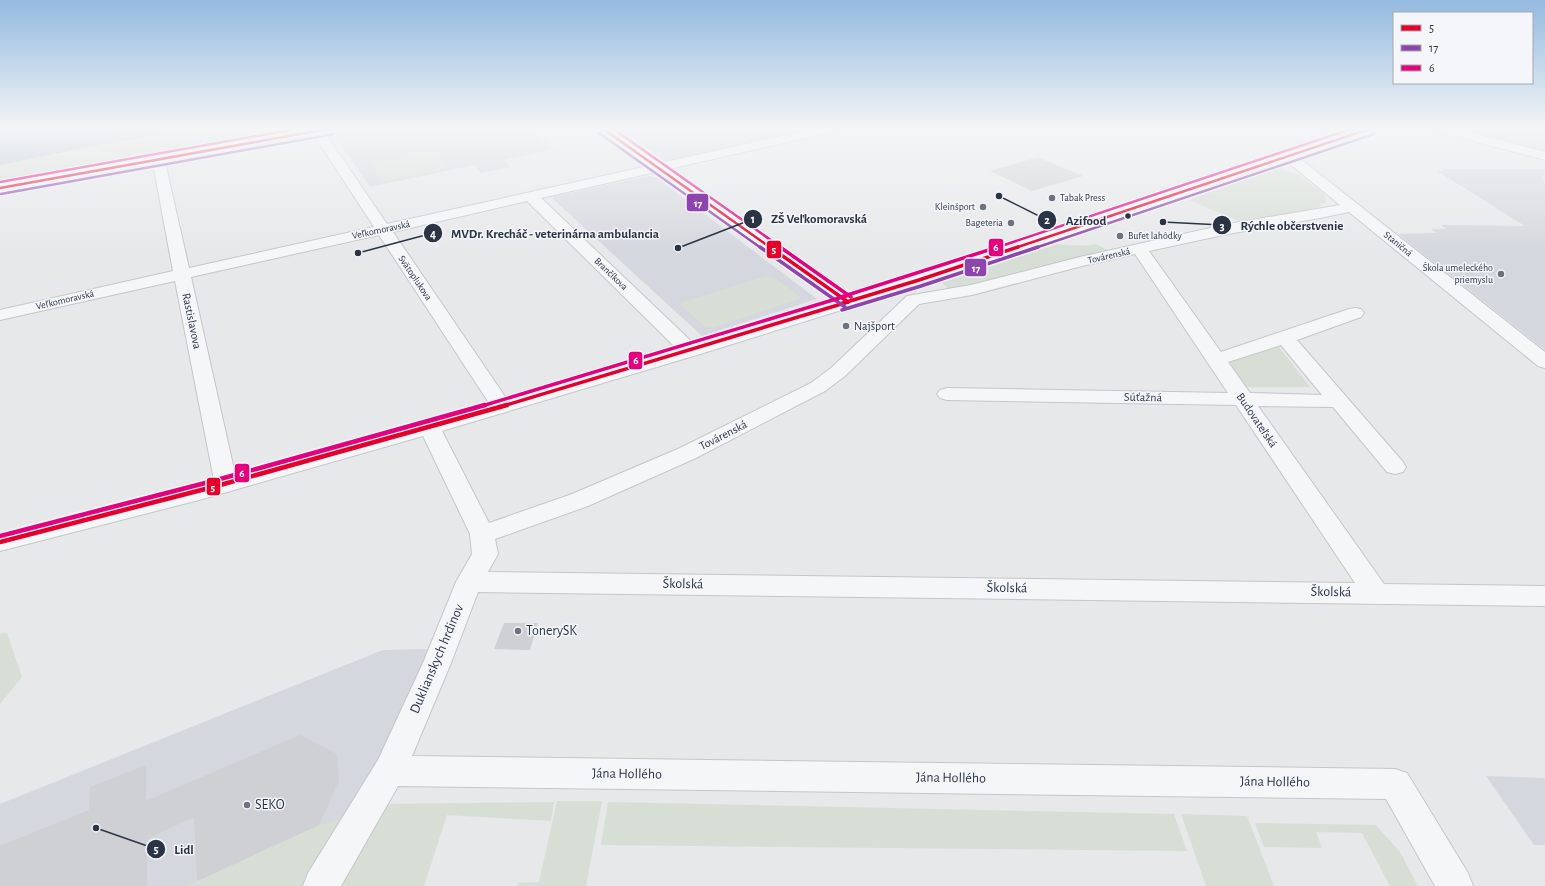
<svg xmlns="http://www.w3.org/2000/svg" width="1545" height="886" viewBox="0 0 1545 886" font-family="'Alegreya Sans',sans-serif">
<rect width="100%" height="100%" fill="#e6e8ea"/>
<g fill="#d4d7dd">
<polygon points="352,128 528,128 555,149 503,160 510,167 481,173 474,165 370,187 332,131"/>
<polygon points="621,128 820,128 666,162"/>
<polygon points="1452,128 1545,128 1545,153"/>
<polygon points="1442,169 1545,169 1545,176 1542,177 1545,179 1545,350 1398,234 1437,233 1431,229 1446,229 1441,225 1525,226 1437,171 1444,171"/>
<polygon points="649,176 657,178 817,299 702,336 551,197"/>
<polygon points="428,649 389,751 306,886 0,886 0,804 383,650"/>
<polygon points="1486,776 1545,778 1545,845 1534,845"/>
</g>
<g fill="#d6ded6">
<polygon points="200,128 322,128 0,185 0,165 99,145"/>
<polygon points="433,150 449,168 383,182 369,163"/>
<polygon points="1277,168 1298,174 1325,195 1326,202 1314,209 1298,212 1299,214 1244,223 1189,200"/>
<path d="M1058,244c9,2 30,2 38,0l16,8 -152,36h-12l-6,-5z"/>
<polygon points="766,276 773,277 801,297 800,299 713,328 705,327 681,305 683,302"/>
<polygon points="1279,347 1310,387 1245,387 1229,362"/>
<polygon points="7,633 22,677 0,704 0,634"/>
<polygon points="557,801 602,801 586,886 518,886 519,883 539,882"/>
<polygon points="554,802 551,821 447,815 424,886 334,886 382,804"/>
<polygon points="608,802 1174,814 1187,851 601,845"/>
<polygon points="1181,814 1247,816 1274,886 1206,886"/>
<polygon points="354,815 306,886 187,886 319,825"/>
<polygon points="1255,823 1376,825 1400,852 1418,886 1390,886 1362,833 1316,832 1322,848 1264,847"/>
</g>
<polygon fill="#b4c4d5" points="0,128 200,128 99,145 0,165"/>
<g fill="#ced0d3">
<polygon points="1038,157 1083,176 1032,191 990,171"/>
<polygon points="504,623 538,623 530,650 494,649"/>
<polygon points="300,735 337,754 339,781 319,825 197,881 194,817 147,839 147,886 0,886 0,846 89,810 90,787 146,765 146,801"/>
</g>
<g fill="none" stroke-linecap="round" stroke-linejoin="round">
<g stroke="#c4c6c8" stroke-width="2">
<g id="minor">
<path d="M313,128h26l-2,3 -12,2 62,91 261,-58 -50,-35 -2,-3h13l52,35 157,-35h20l-2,3 -4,1 -163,37 181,126 63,-19 448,-148h17l-2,3 -78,26 247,195v16l-7,-2 -189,-154 -29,6 -92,16 -79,17 72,101 128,-43 6,-1 6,1 3,4 -3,4 -64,23 106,122 3,5 -3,5 -8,2 -8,-2 -54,-65 -75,-1 126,178 161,2v20l-1067,-14 -27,71 -39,93 983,13 12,4 61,100 5,13h-38l-49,-87 -988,-13 -57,100h-38l5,-13 70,-113 45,-97 33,-81 16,-28 -2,-20 -47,-98 -224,64 -199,51v-18l214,-53 -39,-199 -175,39v-10l173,-39 -20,-107 -153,28v-8zM314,135l60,92 -185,41 -24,-106zM1286,161l54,44 -112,19 -148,33 -109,28 -64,11 -76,72 -20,15 -131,65 -108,46 -83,29 -47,-92 255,-76 228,-71zM656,172l178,128 -141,43 -152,-145zM527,201l149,147 -170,50 -113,-166zM379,235l110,168 -254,71 -44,-197zM1135,254l93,139 -281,-5 -7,2 -3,4 3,4 7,2 289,5 119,178 -867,-11 10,-18 -3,-15 93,-33 108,-48 129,-67 20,-15 74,-72 53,-9 110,-29zM1281,345l41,50 -72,-2 -22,-31z"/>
<polygon points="1434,128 1452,128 1545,152 1545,160 1436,131"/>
</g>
</g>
<use href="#minor" fill="#f5f6f7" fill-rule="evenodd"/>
<g stroke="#f4f6f9" stroke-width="4.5">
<g id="bus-1-far2">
<polyline points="602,128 771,248"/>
<polyline points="0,188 333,128"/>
<polyline points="1015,248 1372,128"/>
</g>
</g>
<g stroke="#f4f6f9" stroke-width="6">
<g id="bus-1-far1">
<polyline points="770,247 848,302"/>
<polyline points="840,304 919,280 1018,247"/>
<polyline points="503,406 848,302"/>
</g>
</g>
<g stroke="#f4f6f9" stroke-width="8">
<polyline id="bus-1" points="0,542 213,487 507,405"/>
</g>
<g stroke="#f4f6f9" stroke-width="4.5">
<g id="bus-2-far1">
<polyline points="599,133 761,248"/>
<polyline points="1,194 334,134"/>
<polyline points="1035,248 1374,134"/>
</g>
</g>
<g stroke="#f4f6f9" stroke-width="6">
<g id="bus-2">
<polyline points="760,247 845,307"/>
<polyline points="842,310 921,286 1038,247"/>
</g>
</g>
<g stroke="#f4f6f9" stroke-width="4.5">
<g id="bus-3-far2">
<polyline points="612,128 782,248"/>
<polyline points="0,182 301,128"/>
<polyline points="995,248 1354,128"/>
</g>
</g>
<g stroke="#f4f6f9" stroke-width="6">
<g id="bus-3-far1">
<polyline points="780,247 851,297"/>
<polyline points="838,298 998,247"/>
<polyline points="482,406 846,296"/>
</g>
</g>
<g stroke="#f4f6f9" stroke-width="8">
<polyline id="bus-3" points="0,536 213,481 485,405"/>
</g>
<use href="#bus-1-far2" stroke="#e4002b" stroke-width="2.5"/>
<use href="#bus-1-far1" stroke="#e4002b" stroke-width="3.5"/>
<use href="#bus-1" stroke="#e4002b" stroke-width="4.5"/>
<use href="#bus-2-far1" stroke="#8e44ad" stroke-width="2.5"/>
<use href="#bus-2" stroke="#8e44ad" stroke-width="3.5"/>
<use href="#bus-3-far2" stroke="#e5007d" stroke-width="2.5"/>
<use href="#bus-3-far1" stroke="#e5007d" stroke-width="3.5"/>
<use href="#bus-3" stroke="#e5007d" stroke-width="4.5"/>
</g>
<linearGradient id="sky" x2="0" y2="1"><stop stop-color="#93bae0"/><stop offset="0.51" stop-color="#f4f5f6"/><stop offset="1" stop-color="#f4f5f6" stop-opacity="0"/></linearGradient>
<rect width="1545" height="252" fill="url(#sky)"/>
<g fill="#6c737f" stroke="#f4f6f9" stroke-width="1.5">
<circle cx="1052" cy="198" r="4"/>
<circle cx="983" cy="207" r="4"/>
<circle cx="1011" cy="223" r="4"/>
<circle cx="1120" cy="236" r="4"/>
<circle cx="1501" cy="274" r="4"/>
<circle cx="846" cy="326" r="4"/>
<circle cx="518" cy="631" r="4"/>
<circle cx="247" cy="805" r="4"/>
</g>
<circle fill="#2b3445" stroke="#f4f6f9" stroke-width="1.5" cx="1128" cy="216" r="3.5"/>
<g text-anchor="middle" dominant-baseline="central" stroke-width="3" stroke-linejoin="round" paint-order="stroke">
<g font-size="10" fill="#2b3445" stroke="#f4f6f9" text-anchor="end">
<text x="1060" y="198" text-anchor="start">Tabak Press</text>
<text x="975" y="207">Kleinšport</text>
<text x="1003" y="223">Bageteria</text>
<text x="1128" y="236" text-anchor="start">Bufet lahôdky</text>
<text x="1493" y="268">Škola umeleckého<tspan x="1493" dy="12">priemyslu</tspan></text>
</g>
<g font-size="10" fill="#2b3445" stroke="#f4f6f9">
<text transform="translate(381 230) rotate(-12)">Veľkomoravská</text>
<text transform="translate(1398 244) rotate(39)">Staničná</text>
<text transform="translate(1109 256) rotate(-13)">Továrenská</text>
<text transform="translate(611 274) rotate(44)">Brančíkova</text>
<text transform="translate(415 278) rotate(56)">Svätoplukova</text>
<text transform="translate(65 300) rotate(-13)">Veľkomoravská</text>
</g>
<g font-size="12" fill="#2b3445" stroke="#f4f6f9">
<text transform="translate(192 321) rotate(78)">Rastislavova</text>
<text transform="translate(1143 397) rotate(1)">Súťažná</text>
<text transform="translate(1257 420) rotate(56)">Budovateľská</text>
<text transform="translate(723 435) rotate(-27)">Továrenská</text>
</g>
<g font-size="12" fill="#2b3445" stroke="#f4f6f9" text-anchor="start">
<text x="854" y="326">Najšport</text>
</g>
<g font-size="14" fill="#2b3445" stroke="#f4f6f9">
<text transform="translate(683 584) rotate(1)">Školská</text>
<text transform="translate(1007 588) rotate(1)">Školská</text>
<text transform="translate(1331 592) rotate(1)">Školská</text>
<text transform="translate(437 659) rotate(-67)">Duklianskych hrdinov</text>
<text transform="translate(627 774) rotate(1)">Jána Hollého</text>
<text transform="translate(951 778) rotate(1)">Jána Hollého</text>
<text transform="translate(1275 782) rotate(1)">Jána Hollého</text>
</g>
<g font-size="14" fill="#2b3445" stroke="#f4f6f9" text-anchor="start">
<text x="526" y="631">TonerySK</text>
<text x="255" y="805">SEKO</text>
</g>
</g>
<path fill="none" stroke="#2b3445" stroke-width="1.5" d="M678 248L753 219M999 196L1047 220M1163 222L1222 225M358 253L433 233M96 828L156 849"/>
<g fill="#2b3445" stroke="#f4f6f9" stroke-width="1.5">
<circle cx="678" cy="248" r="4"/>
<circle cx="999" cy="196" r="4"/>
<circle cx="1163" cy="222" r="4"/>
<circle cx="358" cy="253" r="4"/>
<circle cx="96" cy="828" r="4"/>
<circle cx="753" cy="219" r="10"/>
<circle cx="1047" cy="220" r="10"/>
<circle cx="1222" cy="225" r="10"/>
<circle cx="433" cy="233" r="10"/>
<circle cx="156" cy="849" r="10"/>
</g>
<g font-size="12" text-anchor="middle" font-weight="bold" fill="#fff">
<text x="753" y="223">1</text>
<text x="1047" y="224">2</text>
<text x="1222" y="230">3</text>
<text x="433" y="238">4</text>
<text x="156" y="853">5</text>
</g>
<g font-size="13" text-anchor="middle" font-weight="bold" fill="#2b3445" stroke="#f4f6f9" stroke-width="3" stroke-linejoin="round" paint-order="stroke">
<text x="819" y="223">ZŠ Veľkomoravská</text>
<text x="1086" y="225">Azifood</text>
<text x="1292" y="230">Rýchle občerstvenie</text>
<text x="555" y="238">MVDr. Krecháč - veterinárna ambulancia</text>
<text x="184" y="854">Lidl</text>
</g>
<g stroke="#f4f6f9" stroke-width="1.5">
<rect x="686" y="193" width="23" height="19" rx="4" fill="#8e44ad"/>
<rect x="988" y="238" width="16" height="19" rx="4" fill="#e5007d"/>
<rect x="766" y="240" width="16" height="19" rx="4" fill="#e4002b"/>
<rect x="964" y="258" width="23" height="19" rx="4" fill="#8e44ad"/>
<rect x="628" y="351" width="15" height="19" rx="4" fill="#e5007d"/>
<rect x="234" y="463" width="16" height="20" rx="4" fill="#e5007d"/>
<rect x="206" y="477" width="15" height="19" rx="4" fill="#e4002b"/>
</g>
<g font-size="11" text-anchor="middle" font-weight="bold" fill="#fff">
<text x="698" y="207">17</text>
<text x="996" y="251">6</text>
<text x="774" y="253">5</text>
<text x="976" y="272">17</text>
<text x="636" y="364">6</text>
<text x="242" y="477">6</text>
<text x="213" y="491">5</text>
</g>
<rect x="1393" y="12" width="140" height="72" fill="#f4f6f9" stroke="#a4a8b1"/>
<rect x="1401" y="25" width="20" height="6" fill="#e4002b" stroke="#a4a8b1"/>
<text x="1429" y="32" font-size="12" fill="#2b3445">5</text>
<rect x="1401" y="45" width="20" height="6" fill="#8e44ad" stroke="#a4a8b1"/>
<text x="1429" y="52" font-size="12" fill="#2b3445">17</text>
<rect x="1401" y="65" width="20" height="6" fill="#e5007d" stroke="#a4a8b1"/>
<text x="1429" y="72" font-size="12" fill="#2b3445">6</text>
</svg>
